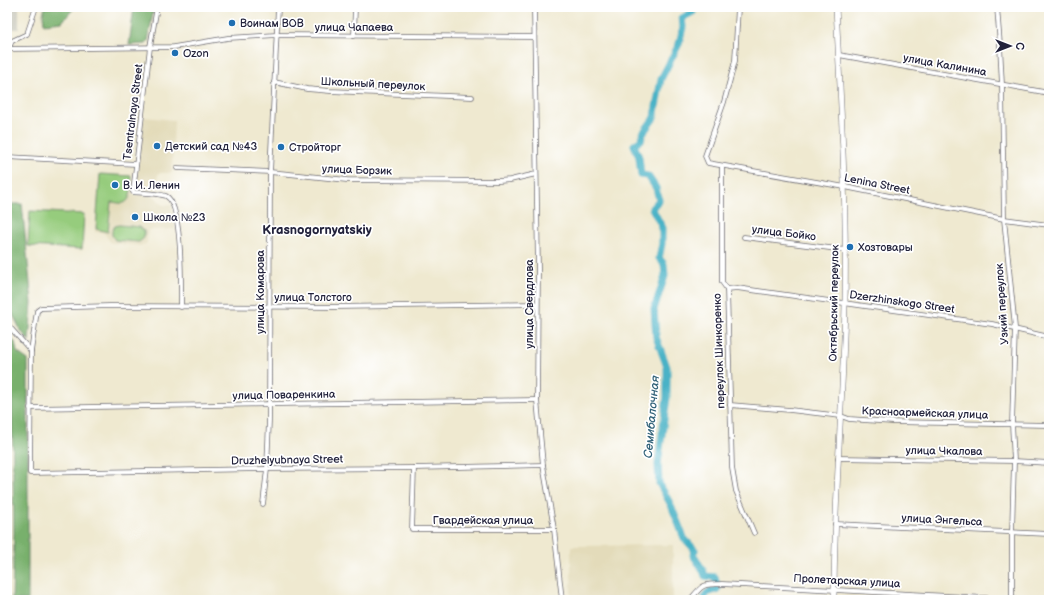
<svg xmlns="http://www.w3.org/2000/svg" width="1056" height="607" viewBox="0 0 1056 607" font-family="'Balsamiq Sans',sans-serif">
<rect width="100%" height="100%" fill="#fff"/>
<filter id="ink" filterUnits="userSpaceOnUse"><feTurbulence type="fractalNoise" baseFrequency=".025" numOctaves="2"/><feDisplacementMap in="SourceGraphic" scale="8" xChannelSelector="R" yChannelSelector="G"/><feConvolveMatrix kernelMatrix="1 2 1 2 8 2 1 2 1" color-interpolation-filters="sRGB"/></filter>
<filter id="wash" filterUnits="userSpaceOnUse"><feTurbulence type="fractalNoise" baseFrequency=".012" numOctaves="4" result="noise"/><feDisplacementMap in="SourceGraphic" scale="16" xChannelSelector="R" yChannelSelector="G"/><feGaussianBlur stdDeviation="0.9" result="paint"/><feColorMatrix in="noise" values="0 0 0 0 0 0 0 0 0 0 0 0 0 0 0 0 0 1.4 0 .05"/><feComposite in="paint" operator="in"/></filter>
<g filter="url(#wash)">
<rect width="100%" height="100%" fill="#efe9d0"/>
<g fill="#e3dbba">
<polygon points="144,117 174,120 172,173 158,173 156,191 136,189"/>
<polygon points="98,192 154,196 163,205 172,205 175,229 148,230 147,243 141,246 111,243 104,233 95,232"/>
<polygon points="673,545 673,600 571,600 571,546"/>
</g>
<rect fill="#c6c5b8" x="7" y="7" width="12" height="22"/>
<g fill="#96cc7d" stroke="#5c775c">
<path d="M100,174l31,2c0,7 2,24 -7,27 -4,1 -9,-1 -13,-1l-3,30 -12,-3z"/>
<polygon points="30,211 84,214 82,249 28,246"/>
<polygon points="119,225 140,227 144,231 144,238 139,242 115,240 112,235 112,230 115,226"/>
</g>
<g fill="#78b06c" stroke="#4d6954">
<polygon points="45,7 75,7 62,22 44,24 43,14"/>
<polygon points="134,7 154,7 148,41 146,44 129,45"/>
<polygon points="7,204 22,204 32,303 29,341 21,331 7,303"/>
<polygon points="7,336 15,342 17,352 28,360 28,600 12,600 14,533 11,359 7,359"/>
</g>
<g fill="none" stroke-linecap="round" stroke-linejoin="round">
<path stroke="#48b2c6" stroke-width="7" d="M692,7l1,5 -11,6 1,9 -4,17 -18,35 -7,39 -11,15 -2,7 -7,5 5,12 2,18 7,1 8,12 3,12 -7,8 10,19v17l-3,14 5,6 1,12 -11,33 2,28 11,30v30l-9,67 1,19 12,22 13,33 11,12 -2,5 10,15 2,6 10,1 3,11 -2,2c-7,2 -11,2 -12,10"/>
</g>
</g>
<g filter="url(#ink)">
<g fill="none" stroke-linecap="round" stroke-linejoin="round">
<g stroke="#6a686f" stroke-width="5.5">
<g id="minor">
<path d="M157,7l-7,40 -17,145c9,1 25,1 33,4 17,8 15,93 15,111"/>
<polyline points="534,7 538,269 537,400 543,465 554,529 562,600"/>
<polyline points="738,7 735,61 724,102 705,156 708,163 845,187 1004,219 1049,225"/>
<polyline points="997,7 1000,45 1002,85 1004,219 1015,328 1012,424 1014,461 1012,532 1012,600"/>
<polyline points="354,36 355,7"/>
<polyline points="7,49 174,47 228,38 276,35 534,37"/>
<polyline points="8,49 12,41 27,34 36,7"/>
<polyline points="839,55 1049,93"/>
<polyline points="274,82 307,89 330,91 472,97"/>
<polyline points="7,157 136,164"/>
<polyline points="722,166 722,282 727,289 732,468 736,491 754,533"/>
<polyline points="177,168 270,172 347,180 499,181 510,180 536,174"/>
<polyline points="744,237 845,250"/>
<polyline points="727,289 737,288 992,324 1049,337"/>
<polyline points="537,304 335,307 110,306 41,308 37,311 31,351 30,473 267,469 414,468 543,465"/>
<polyline points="7,324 31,351"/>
<polyline points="730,405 790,410 841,416 849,419 893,422 1049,425"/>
<polyline points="30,408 537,400"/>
<polyline points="838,458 1014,461 1049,463"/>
<polyline points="414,468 412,529 554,529"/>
<polyline points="263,504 267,469 269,420 270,172 278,7"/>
<polyline points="835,524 1049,534"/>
<path d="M690,600c12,-15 12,-16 32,-16l300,16"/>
</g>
</g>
<g stroke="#6a686f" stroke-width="6">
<path id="tertiary" d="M834,600c0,-99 9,-198 11,-296 2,-99 -4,-198 -9,-297"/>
</g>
<use href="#minor" stroke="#fff" stroke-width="4"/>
<use href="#tertiary" stroke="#fff" stroke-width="5"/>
</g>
</g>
<g fill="#1f6fb2" stroke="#fff" stroke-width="1.5">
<circle cx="232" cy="23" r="4"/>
<circle cx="175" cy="53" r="4"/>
<circle cx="157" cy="146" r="4"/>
<circle cx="281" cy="147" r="4"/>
<circle cx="115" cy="185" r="4"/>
<circle cx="135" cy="217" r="4"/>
<circle cx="850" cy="247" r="4"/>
</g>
<g text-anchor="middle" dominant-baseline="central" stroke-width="3.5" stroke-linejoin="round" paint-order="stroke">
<g font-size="11" fill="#22223b" stroke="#fff" text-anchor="start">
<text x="240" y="23">Воинам ВОВ</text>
<text x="183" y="53">Ozon</text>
<text x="165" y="146">Детский сад №43</text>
<text x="289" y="147">Стройторг</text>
<text x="123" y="185">В. И. Ленин</text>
<text x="143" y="217">Школа №23</text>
<text x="858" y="247">Хозтовары</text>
</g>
<g font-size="11" fill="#22223b" stroke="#fff">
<text x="354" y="27">улица Чапаева</text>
<text transform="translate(945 65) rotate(10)">улица Калинина</text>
<text transform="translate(373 84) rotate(3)">Школьный переулок</text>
<text transform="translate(133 112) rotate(-83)">Tsentralnaya Street</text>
<text transform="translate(357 170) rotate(2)">улица Борзик</text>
<text transform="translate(877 184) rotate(11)">Lenina Street</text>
<text transform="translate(784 233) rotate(7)">улица Бойко</text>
<text transform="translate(260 292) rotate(-90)">улица Комарова</text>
<text x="313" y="297">улица Толстого</text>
<text transform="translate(902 302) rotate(8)">Dzerzhinskogo Street</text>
<text transform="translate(834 303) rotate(-89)">Октябрьский переулок</text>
<text transform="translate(529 304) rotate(-90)">улица Свердлова</text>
<text transform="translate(1002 304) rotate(-94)">Узкий переулок</text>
<text transform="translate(719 351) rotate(-92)">переулок Шинкоренко</text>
<text transform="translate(284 395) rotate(-1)">улица Поваренкина</text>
<text transform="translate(925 413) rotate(2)">Красноармейская улица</text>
<text transform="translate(944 451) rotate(1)">улица Чкалова</text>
<text transform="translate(287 460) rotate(-1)">Druzhelyubnaya Street</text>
<text x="483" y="520">Гвардейская улица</text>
<text transform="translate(942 520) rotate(3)">улица Энгельса</text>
<text transform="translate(847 581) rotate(3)">Пролетарская улица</text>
</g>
<g font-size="12" font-style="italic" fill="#33637a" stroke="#fff">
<text transform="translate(652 417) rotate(-85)">Семибалочная</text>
</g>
<g font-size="13" font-weight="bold" fill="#22223b" stroke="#fff">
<text x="317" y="230">Krasnogornyatskiy</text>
</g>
</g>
<rect width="1056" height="607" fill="none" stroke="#fff" stroke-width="24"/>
<g transform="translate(1010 46) rotate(90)" stroke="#ffffff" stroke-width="3" paint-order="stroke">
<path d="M0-3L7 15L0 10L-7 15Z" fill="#22223b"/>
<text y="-6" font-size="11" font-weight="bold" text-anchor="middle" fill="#22223b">С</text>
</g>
</svg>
